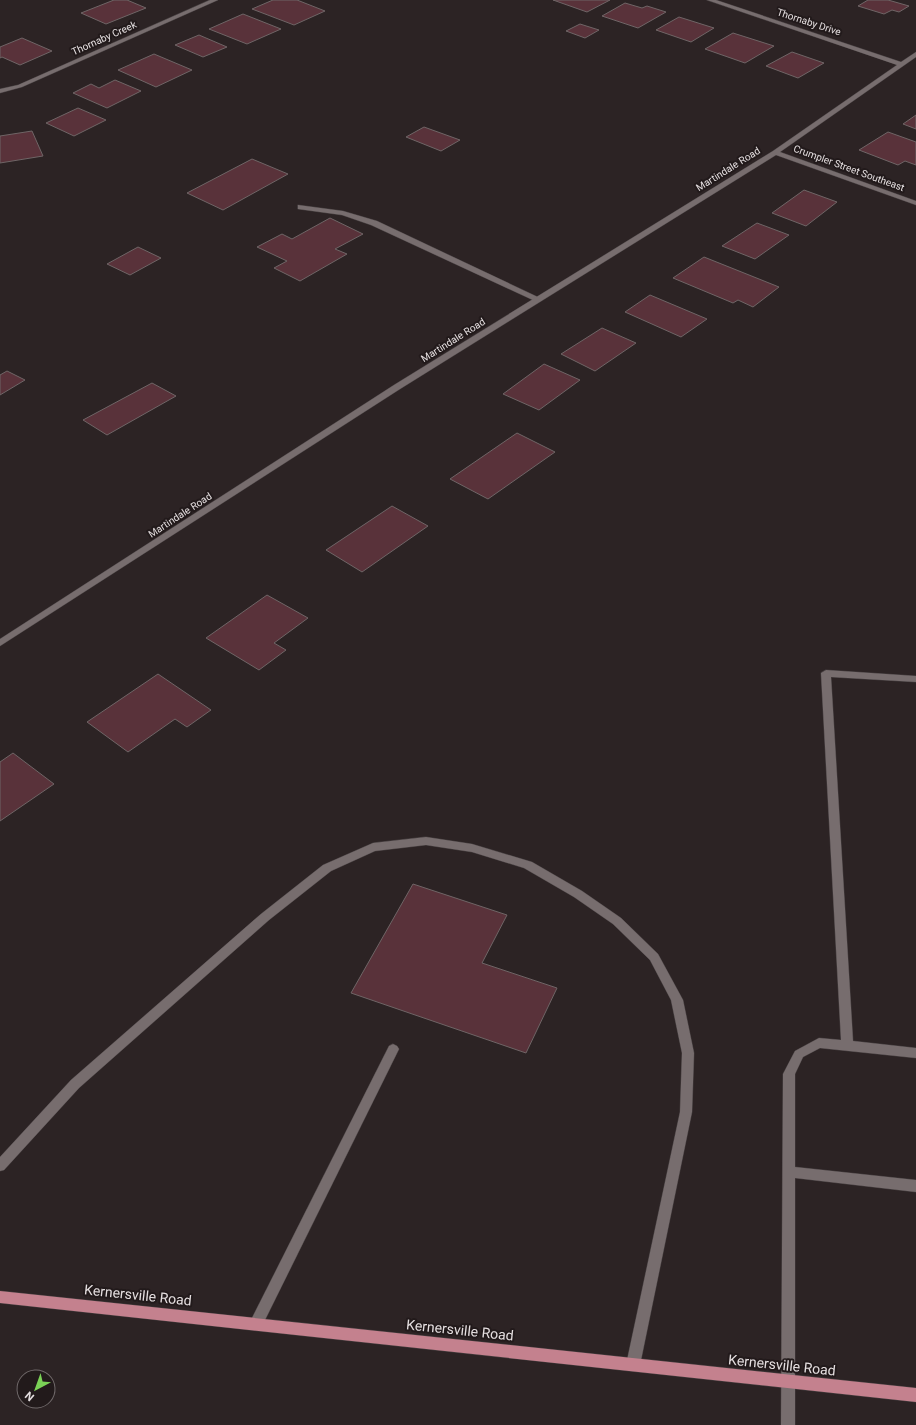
<svg xmlns="http://www.w3.org/2000/svg" width="916" height="1425" viewBox="0 0 916 1425" font-family="Roboto,sans-serif">
<rect width="100%" height="100%" fill="#2c2324"/>
<g fill="#59323a" stroke="#6f6566">
<polygon points="114,0 127,0 146,8 106,24 81,13"/>
<polygon points="273,0 297,0 325,11 294,25 252,9"/>
<polygon points="553,0 610,0 587,12"/>
<polygon points="868,0 888,0 909,6 899,12 892,10 884,14 858,6"/>
<polygon points="625,3 642,8 647,6 666,12 638,28 602,16"/>
<polygon points="243,14 281,29 247,44 209,29"/>
<polygon points="679,17 714,28 691,42 656,30"/>
<polygon points="580,24 599,30 585,38 566,31"/>
<polygon points="733,33 774,46 745,63 705,49"/>
<polygon points="199,35 227,47 203,57 175,45"/>
<polygon points="22,38 52,51 20,65 2,57 0,58 0,47"/>
<polygon points="792,52 824,63 798,78 766,66"/>
<polygon points="154,54 192,70 156,87 118,70"/>
<polygon points="115,80 141,91 107,108 73,93 91,84 99,88"/>
<polygon points="78,108 106,120 74,136 46,123"/>
<polygon points="916,115 916,129 903,124"/>
<polygon points="424,127 460,140 441,151 406,137"/>
<polygon points="32,131 43,156 0,163 0,136"/>
<polygon points="888,132 916,142 916,165 905,161 898,165 859,150"/>
<polygon points="252,159 288,174 223,210 187,193"/>
<polygon points="804,190 837,202 806,226 772,213"/>
<polygon points="330,218 363,234 335,249 347,254 300,281 274,268 287,261 257,247 282,234 292,239"/>
<polygon points="757,223 789,235 755,259 722,246"/>
<polygon points="138,247 161,258 130,275 107,264"/>
<polygon points="704,257 779,287 753,307 738,300 733,303 673,278"/>
<polygon points="650,295 707,319 681,337 625,312"/>
<polygon points="602,328 636,343 595,371 561,354"/>
<polygon points="544,364 580,380 539,410 503,394"/>
<polygon points="7,371 25,380 0,395 0,375"/>
<polygon points="152,383 176,396 107,435 83,420"/>
<polygon points="517,433 555,452 488,499 450,479"/>
<polygon points="392,506 428,526 362,572 326,550"/>
<polygon points="267,595 308,618 274,643 286,650 259,670 206,638"/>
<polygon points="158,674 211,710 187,727 175,719 128,752 87,722"/>
<polygon points="13,753 54,784 0,821 0,762"/>
<polygon points="413,884 507,915 482,963 557,988 526,1053 351,993"/>
</g>
<g fill="none" stroke-linecap="round" stroke-linejoin="round">
<g stroke="#463f40" stroke-width="1">
<g id="lane">
<polygon points="298,205 343,211 377,221 542,299 541,301 535,301 371,225 342,215 298,209"/>
<polygon points="826,670 916,676 916,682 831,677 853,1041 916,1048 916,1058 820,1048 803,1057 795,1074 795,1167 916,1180 916,1192 795,1178 795,1425 781,1425 783,1074 795,1051 819,1038 841,1040 821,673"/>
<polygon points="426,837 472,844 532,862 582,891 621,918 658,954 683,1000 694,1053 692,1112 640,1365 638,1370 633,1371 628,1370 626,1365 680,1112 682,1053 671,1000 650,960 613,924 574,897 524,868 472,852 426,845 375,851 331,871 269,920 79,1088 4,1170 0,1171 0,1157 71,1080 261,914 323,865 373,843"/>
<polygon points="393,1044 397,1046 399,1049 261,1328 256,1330 251,1328 249,1324 251,1320 389,1046"/>
</g>
</g>
<g stroke="#463f40" stroke-width="1">
<g id="street">
<polygon points="210,0 218,0 22,87 0,93 0,89 18,85"/>
<polygon points="707,0 716,0 901,62 916,52 916,57 780,152 916,201 916,205 776,155 400,389 0,646 0,639 394,385 773,151 897,65"/>
</g>
</g>
<g stroke="#463f40" stroke-width="1">
<polygon id="primary" points="0,1291 916,1388 916,1402 0,1303"/>
</g>
<use href="#lane" fill="#776d6e" fill-rule="evenodd"/>
<use href="#street" fill="#776d6e" fill-rule="evenodd"/>
<use href="#primary" fill="#c4818e" fill-rule="evenodd"/>
</g>
<g text-anchor="middle" dominant-baseline="central" stroke-width="4" stroke-linejoin="round" paint-order="stroke">
<g font-size="10" fill="#e5dfe0" stroke="#221a1b">
<text transform="translate(809 22) rotate(18)">Thornaby Drive</text>
<text transform="translate(104 38) rotate(-24)">Thornaby Creek</text>
<text transform="translate(849 168) rotate(20)">Crumpler Street Southeast</text>
<text transform="translate(728 169) rotate(-32)">Martindale Road</text>
<text transform="translate(453 340) rotate(-32)">Martindale Road</text>
<text transform="translate(180 515) rotate(-33)">Martindale Road</text>
</g>
<g font-size="14" fill="#e5dfe0" stroke="#221a1b">
<text transform="translate(138 1295) rotate(6)">Kernersville Road</text>
<text transform="translate(460 1330) rotate(6)">Kernersville Road</text>
<text transform="translate(782 1365) rotate(6)">Kernersville Road</text>
</g>
</g>
<g transform="translate(36 1389) rotate(221)"><circle r="19" fill="#221a1b" stroke="#70696a"/>
<path d="M0-3L7 15L0 10L-7 15Z" fill="#7ad156"/>
<text y="-6" font-size="11" font-weight="bold" text-anchor="middle" fill="#e5dfe0">N</text>
</g>
</svg>
